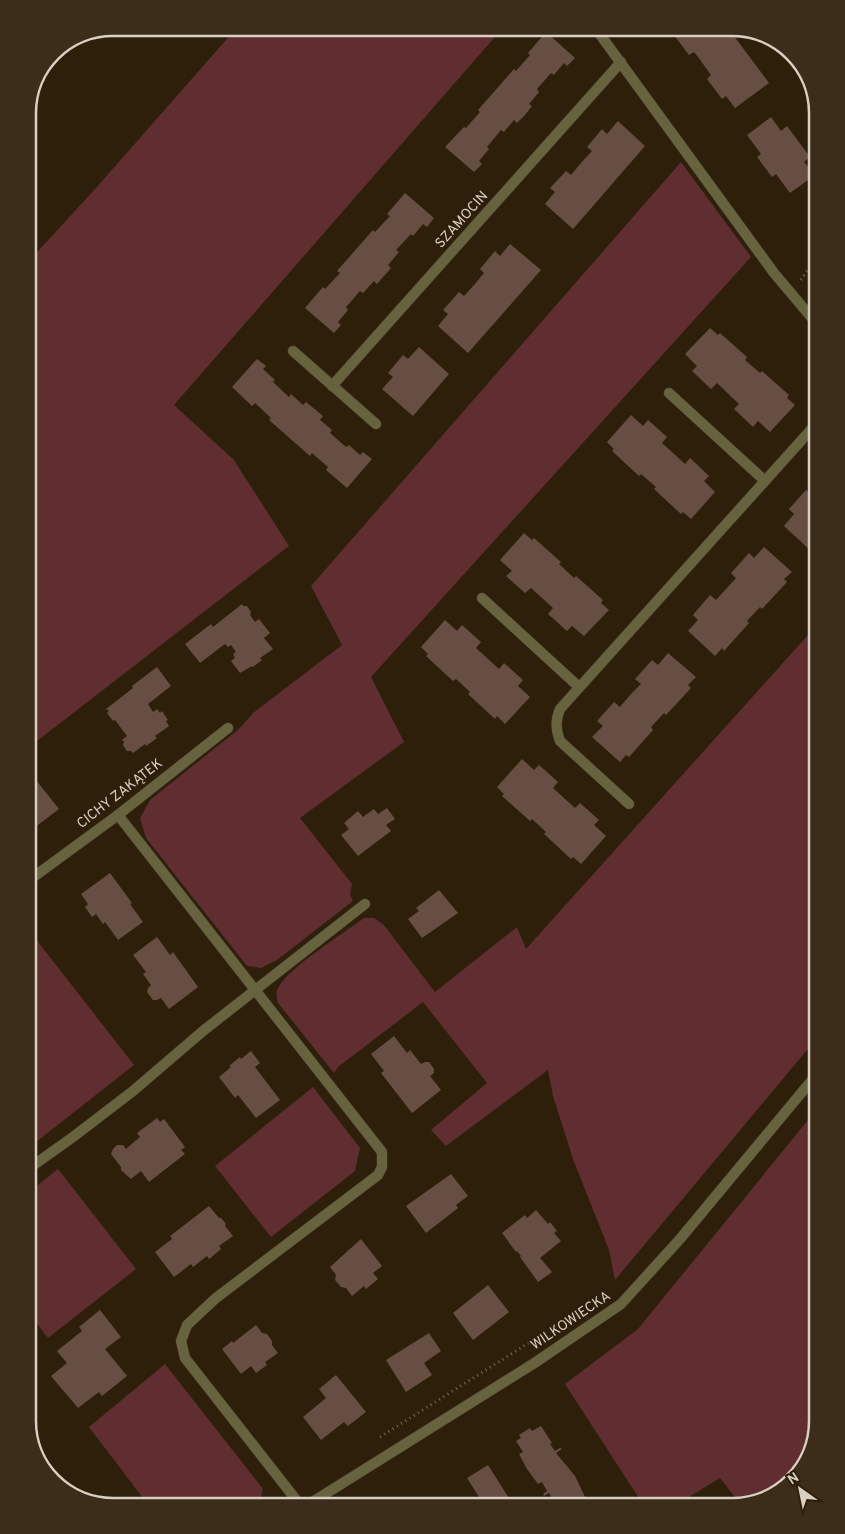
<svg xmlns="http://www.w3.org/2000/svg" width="845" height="1534" viewBox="0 0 845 1534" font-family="Overpass,sans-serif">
<rect width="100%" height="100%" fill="#2e1f0b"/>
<g fill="#602d31">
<polygon points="501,30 174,405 234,460 289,546 28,748 28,262 95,189 233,32"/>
<polygon points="681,162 751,257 371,677 404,742 300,818 352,884 350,895 353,901 277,960 261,968 247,966 146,838 140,818 150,800 239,729 253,713 342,645 311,586"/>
<path d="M817,625v413l-202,242 -6,-30 -36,-91 -20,-63 -5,-26 -102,76 -15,-16 56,-47 -64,-81 -85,65 -4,6 -56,-70c-1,-5 -3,-10 0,-15 11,-21 65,-54 86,-70h10l9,6 52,68 82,-65 9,22z"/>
<polygon points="28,929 134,1065 36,1142 28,1131"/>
<polygon points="313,1087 360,1148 355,1171 271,1237 215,1166"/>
<polygon points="817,1109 817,1421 803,1468 765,1500 741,1505 720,1478 674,1506 644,1506 565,1384 638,1329"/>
<polygon points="58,1169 136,1269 48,1338 28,1312 28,1193"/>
<polygon points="165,1364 263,1489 259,1506 254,1506 248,1498 235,1506 149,1506 89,1427"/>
</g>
<g fill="#674e42">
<polygon points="675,28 728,28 769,83 735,108 726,96 722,99 707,79 711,75 698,57 694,52 689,55 674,35 678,32"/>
<polygon points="546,32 575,58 567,66 564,63 554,75 551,73 537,89 539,92 529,104 532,106 525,115 517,123 514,120 504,132 501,130 487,147 489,149 479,161 482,164 474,172 445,147 464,127 466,128 480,112 478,110 514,69 516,71 530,55 528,53"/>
<polygon points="771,117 781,131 787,126 810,157 804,162 815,175 790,193 776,174 772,177 757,157 761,154 747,135"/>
<polygon points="618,121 645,146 573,229 545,204 555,192 550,188 566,171 571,175 581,163 592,151 587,147 602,129 607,134"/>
<polygon points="405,193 434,218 427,227 423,224 413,236 411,234 396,250 399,252 388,265 391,268 377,284 374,281 363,293 360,291 346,307 348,310 338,322 341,325 334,333 305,308 323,287 325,289 340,273 337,271 373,230 375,232 390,216 387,214"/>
<polygon points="510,244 541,270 468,353 438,326 448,314 443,310 459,292 464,296 474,285 484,273 480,269 495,251 500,256"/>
<polygon points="710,328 718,335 720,333 747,357 745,360 760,373 762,371 789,395 787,398 795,405 770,432 758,421 753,427 734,409 739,404 717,383 711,389 692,371 697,366 685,354"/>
<polygon points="419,347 449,374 413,416 382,389 393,377 388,373 403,355 408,359"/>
<polygon points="257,359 266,366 263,369 275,380 273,382 289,397 291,394 303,405 306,402 323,416 320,420 332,430 330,433 346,447 349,445 360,455 363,452 372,459 347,488 326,470 328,467 312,453 310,456 269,420 271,418 255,403 252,406 232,387"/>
<polygon points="631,415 643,426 648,420 667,437 662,443 685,464 690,458 709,476 704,481 715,492 691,519 683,512 681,514 654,489 656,487 641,474 639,476 612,451 614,449 607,442"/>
<polygon points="817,488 817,543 811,551 784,526 794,514 789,509 806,490 812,495"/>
<polygon points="524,533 532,540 534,538 561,562 559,564 574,578 576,576 603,600 601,603 609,610 584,636 572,626 567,631 548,614 553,608 531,588 525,593 506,576 512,571 500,560"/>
<polygon points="764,547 792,572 784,579 787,582 762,609 760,607 747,621 749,623 724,651 722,648 715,656 688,631 698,620 693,615 710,595 716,600 736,578 731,573 749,553 754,558"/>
<polygon points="242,604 243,606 247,606 251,612 250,615 255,622 259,619 270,633 264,638 273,649 260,658 262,660 253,667 252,666 240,673 231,661 235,658 233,654 236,652 231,645 228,647 225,644 200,663 185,644 211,624 213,627"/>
<polygon points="445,620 457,631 462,625 481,642 476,648 499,669 504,663 523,680 518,686 530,697 505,724 497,716 495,719 468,694 470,692 456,679 453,681 426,656 428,654 421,647"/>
<polygon points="668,653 696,677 688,685 691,688 666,715 664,713 651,727 653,730 629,757 626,755 620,762 592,737 603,726 597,721 614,702 620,707 630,695 641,684 635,679 652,660 658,665"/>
<polygon points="157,667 171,686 148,704 153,712 157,709 160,713 162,711 168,720 166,721 169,726 155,736 157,738 146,746 145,744 133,753 131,751 127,751 123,745 124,742 122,740 127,736 115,720 113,721 107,713 109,711 106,709 133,688 132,686"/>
<polygon points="522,759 534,770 539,765 558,782 553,788 575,808 580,803 599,820 594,825 606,836 581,864 573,857 571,859 544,834 546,832 532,819 530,821 502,796 504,794 497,787"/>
<polygon points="28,770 59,809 30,831 28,827"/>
<polygon points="387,808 395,819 386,825 391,831 358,856 341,835 349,829 344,823 358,811 363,817 374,809 378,814"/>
<polygon points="110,873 132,903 130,904 143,922 118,940 105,922 103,924 96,914 92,917 85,907 88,904 81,894"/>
<polygon points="439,890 458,913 422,938 408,919 419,911 416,908"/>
<polygon points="157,937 170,955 173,952 198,987 169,1009 161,998 157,1000 153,1000 147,992 148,988 151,985 143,974 146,972 133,955"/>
<polygon points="394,1036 407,1053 410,1050 421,1064 425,1062 429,1062 434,1069 434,1073 430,1076 441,1090 412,1113 381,1073 384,1071 371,1054"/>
<polygon points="251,1051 260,1063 255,1067 280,1100 256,1118 238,1095 235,1098 219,1077 231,1067 229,1066 240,1057 241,1059"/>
<polygon points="157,1118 160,1122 164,1119 185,1147 181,1150 185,1154 149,1182 141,1171 131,1179 121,1170 121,1167 111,1154 113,1149 117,1145 123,1145 126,1149 140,1137 137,1133"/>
<polygon points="451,1174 468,1196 456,1205 458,1208 426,1233 406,1206"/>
<polygon points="209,1206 219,1218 221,1218 226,1224 225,1226 233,1236 219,1246 221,1249 209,1259 207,1256 193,1267 191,1264 174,1277 155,1252 172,1239 170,1236"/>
<polygon points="536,1210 548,1224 550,1222 557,1231 554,1233 561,1241 540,1258 552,1272 538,1282 520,1257 521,1256 517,1251 516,1252 502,1233 525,1215 527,1218"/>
<polygon points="361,1239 382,1266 373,1273 378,1279 366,1289 364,1286 352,1296 346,1288 341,1287 335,1280 336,1275 330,1267"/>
<polygon points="488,1285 509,1312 473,1340 453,1313"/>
<polygon points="100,1310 121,1337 105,1349 127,1376 102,1396 99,1392 78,1408 51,1376 67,1363 57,1351 82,1331 79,1327"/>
<polygon points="256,1325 262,1333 267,1334 272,1341 272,1345 278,1353 265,1362 267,1365 256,1373 251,1366 241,1374 222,1349 232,1341 233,1343"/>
<polygon points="429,1333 441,1351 424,1363 432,1375 406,1392 386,1360"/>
<polygon points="336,1375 366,1412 348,1426 344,1422 321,1440 303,1417 326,1398 319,1389"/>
<polygon points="541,1426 552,1443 550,1444 555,1451 560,1448 562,1449 556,1453 575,1476 587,1501 592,1497 593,1499 588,1502 590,1506 553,1506 551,1504 554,1502 549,1493 544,1496 543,1494 547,1491 542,1482 538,1484 527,1469 519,1454 523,1452 516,1441 521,1438 519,1435 530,1428 532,1431"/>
<polygon points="488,1465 514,1506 459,1506 471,1499 473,1501 479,1497 467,1478"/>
</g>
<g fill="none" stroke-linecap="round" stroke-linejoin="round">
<g stroke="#493b29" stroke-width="11">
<g id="lane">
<polyline points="596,29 774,273 817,324"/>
<polyline points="293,351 376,424"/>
<polyline points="332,386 621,62"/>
<polyline points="669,393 765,481"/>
<polyline points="482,598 579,687"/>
<path d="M629,804l-69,-63c-4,-11 -5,-20 0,-32l257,-286"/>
</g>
</g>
<g stroke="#493b29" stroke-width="11">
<g id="street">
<polyline points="118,815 382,1152 382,1167 378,1175 216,1298 187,1325 181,1341 185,1358 301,1506"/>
<polyline points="28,881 118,815 228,728"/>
<polyline points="28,1169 73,1137 133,1091 203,1031 365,904"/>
<polyline points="306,1506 536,1362 621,1304 680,1239 817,1074"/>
</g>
</g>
<g stroke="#766959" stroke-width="3" stroke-dasharray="1 4" stroke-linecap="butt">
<polyline points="801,280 817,256"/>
<polyline points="380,1437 557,1325"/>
<polyline points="271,1506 278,1502"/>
</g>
<use href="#lane" stroke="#67633f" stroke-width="10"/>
<use href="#street" stroke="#67633f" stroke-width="10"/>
</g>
<g text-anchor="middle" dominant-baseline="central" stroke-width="4" stroke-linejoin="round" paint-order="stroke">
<g font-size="14" fill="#d9d0c4" stroke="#2e1f0b">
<text transform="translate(462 220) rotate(-48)">SZAMOCIN</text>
<text transform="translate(120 794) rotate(-38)">CICHY ZAKĄTEK</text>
<text transform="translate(571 1321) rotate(-34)">WILKOWIECKA</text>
</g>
</g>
<path d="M0 0H845V1534H0ZM113 36H732A77 77 0 0 1 809 113V1421A77 77 0 0 1 732 1498H113A77 77 0 0 1 36 1421V113A77 77 0 0 1 113 36Z" fill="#3c2d1a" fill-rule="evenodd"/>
<path fill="none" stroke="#d9d0c4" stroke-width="2.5" d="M113 36H732A77 77 0 0 1 809 113V1421A77 77 0 0 1 732 1498H113A77 77 0 0 1 36 1421V113A77 77 0 0 1 113 36Z"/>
<g transform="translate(800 1489) rotate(327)" stroke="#2e1f0b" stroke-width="4" paint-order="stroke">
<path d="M0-4L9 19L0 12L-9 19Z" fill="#d9d0c4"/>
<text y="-8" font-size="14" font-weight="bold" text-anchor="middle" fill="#d9d0c4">N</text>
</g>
</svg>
